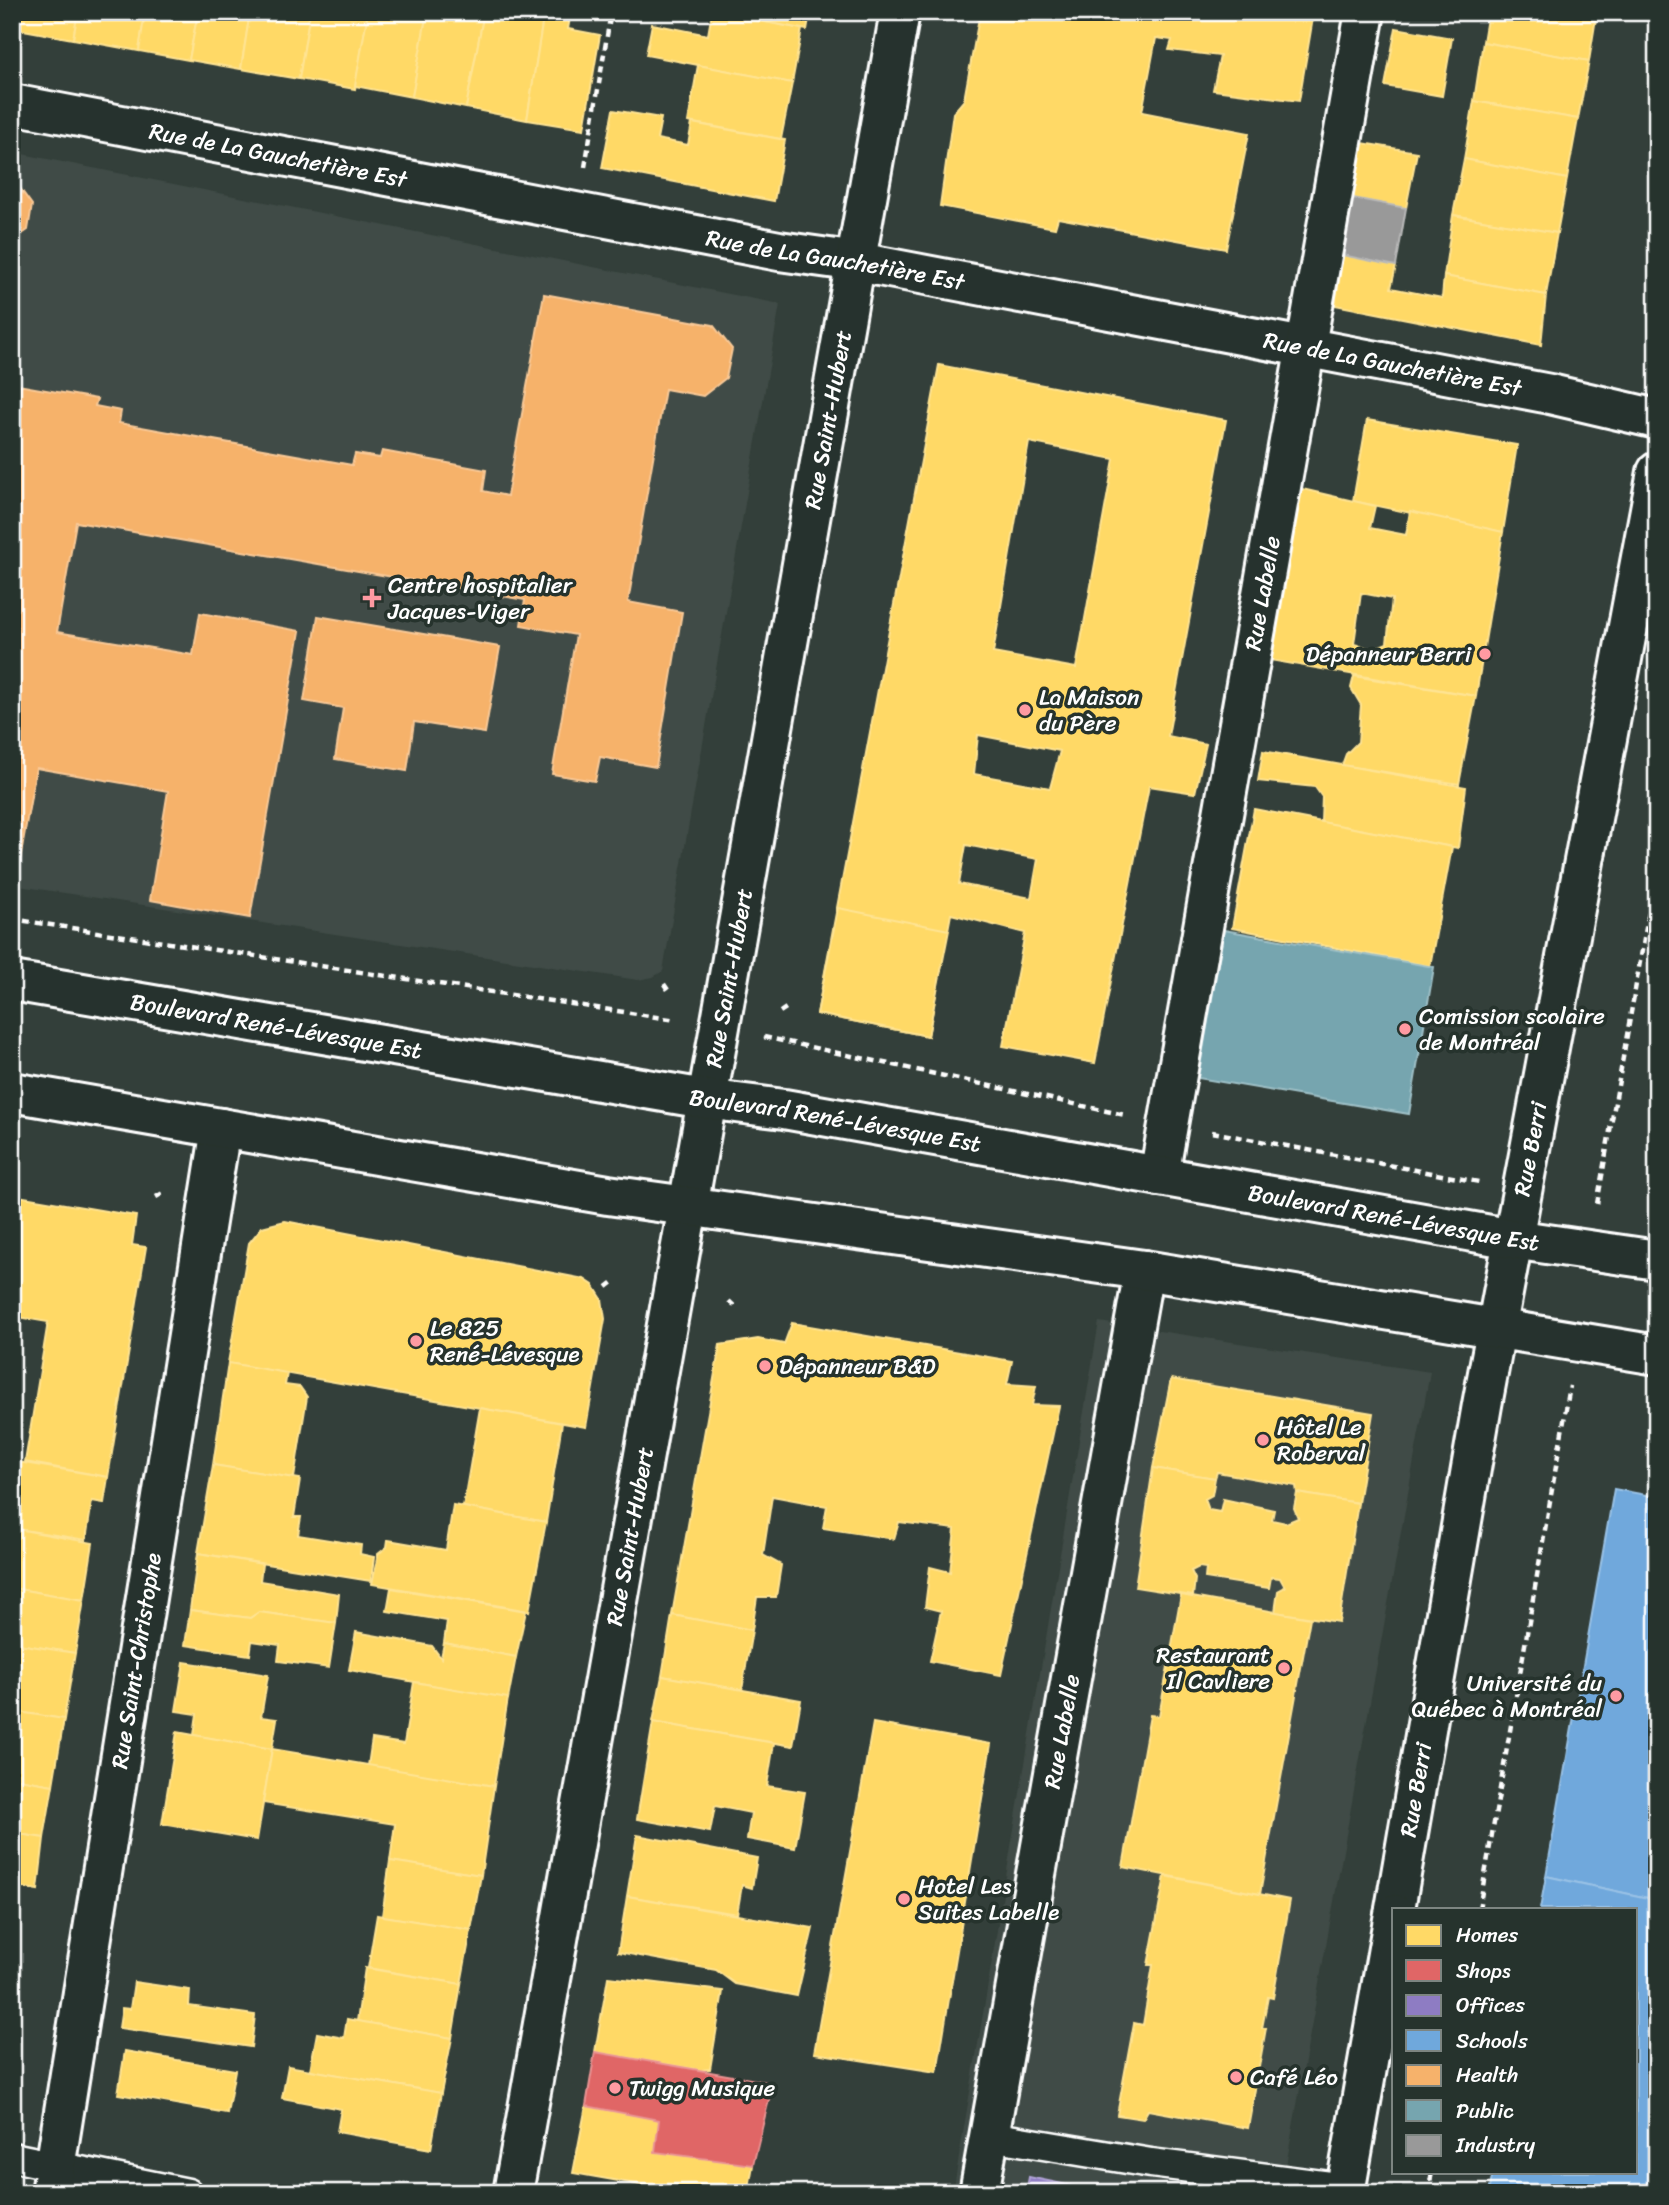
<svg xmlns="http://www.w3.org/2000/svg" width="1669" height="2205" viewBox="0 0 1669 2205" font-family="Sriracha,sans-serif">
<rect width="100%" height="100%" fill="#333f3a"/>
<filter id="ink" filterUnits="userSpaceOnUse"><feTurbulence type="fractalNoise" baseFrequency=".0143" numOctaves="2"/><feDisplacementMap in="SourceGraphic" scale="14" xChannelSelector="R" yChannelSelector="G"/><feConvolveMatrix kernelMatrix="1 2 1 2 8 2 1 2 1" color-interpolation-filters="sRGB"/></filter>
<g filter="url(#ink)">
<g fill="#404c47">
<polygon points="12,152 780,304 663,971 653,977 638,980 12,885"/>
<polygon points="1099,1322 1430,1372 1281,2193 953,2193"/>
</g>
<g fill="#ffd966" stroke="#ffe494" stroke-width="2" fill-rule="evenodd">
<polygon points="15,12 78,12 73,39 12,28"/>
<polygon points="78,12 145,12 139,51 73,39"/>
<polygon points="145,12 198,12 189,60 139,51"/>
<polygon points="198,12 250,12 241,69 189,60"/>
<polygon points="250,12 310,12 299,79 241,69"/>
<polygon points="310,12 368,12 355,89 299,79"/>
<polygon points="368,12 427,12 412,97 355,86"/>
<polygon points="427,12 484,12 466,108 412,97"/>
<polygon points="484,12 544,12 527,120 466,108"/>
<polygon points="544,12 571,12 568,29 600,35 584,129 527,120"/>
<polygon points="712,12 802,29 792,83 646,55 652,24 708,35"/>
<polygon points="715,12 810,12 807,30"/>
<polygon points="980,12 1314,12 1299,101 1213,90 1220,56 1169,50 1172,40 1156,38 1142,112 1249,133 1226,249 1058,218 1055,228 940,206 953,113 964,100"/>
<polygon points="1488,12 1597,12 1589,61 1483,42"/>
<polygon points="1396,28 1452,38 1442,96 1385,86"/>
<polygon points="1483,42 1589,61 1578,119 1474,101"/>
<polygon points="698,65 792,83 781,139 688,122"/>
<polygon points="1474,101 1578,119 1567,179 1464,159"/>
<polygon points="613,110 661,118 657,139 688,145 692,123 785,140 774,201 602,168"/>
<polygon points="1362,143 1417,152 1406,208 1353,198"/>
<polygon points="1464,159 1567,179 1557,233 1453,215"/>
<polygon points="1453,215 1557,233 1546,295 1444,276"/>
<polygon points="1342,255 1396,266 1391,288 1442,298 1444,276 1546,295 1541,345 1335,305"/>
<path d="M939,365l287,55 -58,316 38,8 -11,49 -46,-7 -54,277 -92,-17 22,-113 -74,-19 -23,122 -111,-22zM1029,442l85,17 -38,209 -83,-15zM978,735l82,16 -10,37 -76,-14zM966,845l72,14 -7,39 -72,-14z"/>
<polygon points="1367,420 1517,445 1503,532 1353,501"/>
<path d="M1298,488l77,18 -5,22 36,7 4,-24 93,21 -27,164 -206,-36zM1361,593l31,6 -5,44 -14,6 -19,-5z"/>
<polygon points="1354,676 1476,696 1459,784 1342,765 1346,754 1358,742 1361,705 1351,688"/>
<polygon points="1263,751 1466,787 1458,848 1321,822 1322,797 1315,787 1258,781"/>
<polygon points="1254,809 1452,847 1430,966 1232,928"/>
<polygon points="838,908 949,930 928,1036 817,1014"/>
<polygon points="12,1195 136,1216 132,1245 146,1247 108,1477 25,1462 48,1322 12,1316"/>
<polygon points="285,1221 584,1279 593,1285 602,1299 605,1319 586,1427 228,1363 249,1243 262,1227"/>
<polygon points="792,1323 1012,1361 1007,1384 1036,1386 1032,1405 1059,1406 1001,1675 930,1661 941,1611 925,1607 930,1567 950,1572 955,1529 899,1522 894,1539 823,1528 827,1506 772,1496 763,1555 781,1565 776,1597 757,1597 752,1630 672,1615 720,1345 758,1339 784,1344"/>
<polygon points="228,1363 287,1373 285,1385 300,1387 307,1397 294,1478 213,1465"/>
<polygon points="1171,1379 1373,1413 1358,1503 1297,1493 1296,1486 1217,1472 1215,1478 1153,1468"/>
<polygon points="480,1408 562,1423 546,1522 463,1507"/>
<polygon points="12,1461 108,1477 104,1503 92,1501 86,1540 12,1528"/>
<polygon points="213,1465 300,1479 294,1517 301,1517 298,1535 361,1545 360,1554 374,1557 371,1581 198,1553"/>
<polygon points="1153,1468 1215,1478 1212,1495 1205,1499 1209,1510 1220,1512 1223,1499 1274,1510 1272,1520 1286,1523 1298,1518 1294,1508 1297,1493 1358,1503 1339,1622 1275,1612 1278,1591 1285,1587 1280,1578 1271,1577 1269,1588 1205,1578 1206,1568 1199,1567 1191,1571 1195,1579 1193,1596 1135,1587"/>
<polygon points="453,1505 546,1522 529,1611 372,1584 378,1554 387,1547 388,1540 446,1550"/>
<polygon points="12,1528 93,1543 84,1600 12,1588"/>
<polygon points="198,1553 262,1564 260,1581 339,1594 336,1623 259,1612 250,1618 190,1610"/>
<polygon points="12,1588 84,1600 75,1653 12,1643"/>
<polygon points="391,1588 526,1611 516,1657 444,1643 447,1621 387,1611"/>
<polygon points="1181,1595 1310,1618 1260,1894 1123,1867 1150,1715 1159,1716"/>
<polygon points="190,1610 250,1618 259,1612 336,1623 329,1668 278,1661 280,1645 252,1641 250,1655 185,1645"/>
<polygon points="672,1615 752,1630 742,1690 662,1676"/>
<polygon points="356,1632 432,1646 441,1658 444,1643 516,1657 508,1699 349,1670"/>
<polygon points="12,1643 75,1653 64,1719 12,1711"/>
<polygon points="184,1662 268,1675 261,1717 277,1719 272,1749 194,1735 197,1714 176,1711"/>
<polygon points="662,1676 801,1700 793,1746 653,1722"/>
<polygon points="414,1682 508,1698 494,1786 368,1766 372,1739 404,1744"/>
<polygon points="12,1711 64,1719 53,1785 12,1778"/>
<polygon points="653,1722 774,1743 767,1786 805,1792 795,1848 747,1839 751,1813 715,1806 710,1832 637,1819"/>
<polygon points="873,1723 991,1744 937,2072 814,2053"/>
<polygon points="177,1732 272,1749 257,1840 162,1824"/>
<polygon points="272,1749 494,1786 481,1875 390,1861 395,1824 263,1803"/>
<polygon points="12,1778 53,1785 44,1838 12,1833"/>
<polygon points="12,1833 44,1838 38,1890 12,1886"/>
<polygon points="637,1835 757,1858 752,1888 742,1885 737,1914 627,1896"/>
<polygon points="390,1861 481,1875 471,1930 382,1916"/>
<polygon points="1165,1876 1290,1900 1273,1998 1268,1997 1262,2028 1266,2028 1248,2128 1148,2110 1143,2119 1117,2115 1134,2023 1143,2025 1153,1965 1148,1965"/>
<polygon points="627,1896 813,1928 797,1996 735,1984 716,1970 618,1952"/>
<polygon points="377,1915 471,1930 461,1984 368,1968"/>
<polygon points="365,1968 461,1984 452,2038 357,2021"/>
<polygon points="608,1977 723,1991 710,2069 701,2070 595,2052"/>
<polygon points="134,1982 190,1990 189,2006 255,2015 251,2047 119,2028 122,2008 130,2009"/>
<polygon points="347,2019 452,2038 441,2093 310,2070 317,2033 344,2038"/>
<polygon points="125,2051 235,2070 227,2113 118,2094"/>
<polygon points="288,2066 441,2093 431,2149 337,2132 341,2109 282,2098"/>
<polygon points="586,2106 659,2120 655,2152 753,2165 748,2193 687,2193 573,2173"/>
</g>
<polygon fill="#e06666" stroke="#e99494" stroke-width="2" points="595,2052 773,2083 753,2165 655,2152 659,2120 586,2106"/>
<polygon fill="#8e7cc3" stroke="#b0a3d5" stroke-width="2" points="1029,2177 1105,2193 1026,2193"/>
<g fill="#6fa8dc" stroke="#9ac2e6" stroke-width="2">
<polygon points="1614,1489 1657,1497 1657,1900 1546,1876"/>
<polygon points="1546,1876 1657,1900 1657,2193 1489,2193 1493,2172 1636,2172 1636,1909 1540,1909"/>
</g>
<g fill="#f6b26b" stroke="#f9c997" stroke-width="2">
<polygon points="12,186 19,187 32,205 28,230 12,241"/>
<polygon points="544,294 713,325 732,349 726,378 703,396 665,389 628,602 682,612 656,767 600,757 595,781 552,774 576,635 521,625 525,600 76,522 57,632 193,655 200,613 300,631 250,918 150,900 168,791 36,768 19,865 12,864 12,384 97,399 95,406 121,411 119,423 352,465 355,454 380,458 382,451 486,470 483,491 507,496"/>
<polygon points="318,616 500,647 485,733 414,722 407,771 335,759 343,708 304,701"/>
</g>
<polygon fill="#76a5af" stroke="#9fc0c7" stroke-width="2" points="1224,930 1434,967 1409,1114 1198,1078"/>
<polygon fill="#999" stroke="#b8b8b8" stroke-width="2" points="1353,198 1406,208 1396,266 1342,255"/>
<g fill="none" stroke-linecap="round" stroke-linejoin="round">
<g stroke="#fff" stroke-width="33">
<g id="service">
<polyline points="990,2136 1151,2163 1346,2188"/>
<polyline points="12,2157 188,2193"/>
</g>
</g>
<g stroke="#fff" stroke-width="44">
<g id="minor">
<path id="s1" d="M12,104l767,147 79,11 692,132 107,25"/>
<path id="s2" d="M1159,1176l206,-1164"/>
<path id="s3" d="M51,2193l170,-1065"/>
<path id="s4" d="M513,2193l387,-2181"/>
<path id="s5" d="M979,2193l165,-923"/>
</g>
</g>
<g stroke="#fff" stroke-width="44">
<g id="tertiary">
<path id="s6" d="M1395,1909l87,-504 175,-933"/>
<polyline points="1345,2193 1394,1914"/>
</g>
</g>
<g stroke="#fff" stroke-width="44">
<g id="secondary">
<path id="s7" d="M12,981l693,118 79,10 729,130 144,21"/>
<polyline points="12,1092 608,1195 1144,1270 1657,1355"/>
</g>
</g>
<g stroke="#fff" stroke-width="4.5" stroke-dasharray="7 5" stroke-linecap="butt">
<polyline points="585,167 611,12"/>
<polyline points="12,919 676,1020"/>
<polyline points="664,984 670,993"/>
<polyline points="780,1012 786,1008"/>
<polyline points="764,1037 1125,1115"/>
<polyline points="1212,1132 1479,1182"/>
<polyline points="156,1197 163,1193"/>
<polyline points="1597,1204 1657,866"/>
<polyline points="607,1287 616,1280"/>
<polyline points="729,1301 734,1306"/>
<polyline points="1479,1909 1570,1386"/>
<polyline points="1428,2193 1432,2172"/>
</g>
<use href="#service" stroke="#26332d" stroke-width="28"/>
<use href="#minor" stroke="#26332d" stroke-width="38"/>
<use href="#tertiary" stroke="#26332d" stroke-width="38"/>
<use href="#secondary" stroke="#26332d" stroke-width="38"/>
</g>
</g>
<g fill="#ff9aa2" stroke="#26332d" stroke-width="2.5">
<path d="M368.5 587.5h7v7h7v7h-7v7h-7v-7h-7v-7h7z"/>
<circle cx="1485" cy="654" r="7"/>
<circle cx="1025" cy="710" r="7"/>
<circle cx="1405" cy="1029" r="7"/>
<circle cx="416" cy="1341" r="7"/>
<circle cx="765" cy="1366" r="7"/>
<circle cx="1263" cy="1440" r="7"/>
<circle cx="1284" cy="1668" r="7"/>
<circle cx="1616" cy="1696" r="7"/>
<circle cx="904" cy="1899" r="7"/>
<circle cx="1236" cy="2077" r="7"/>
<circle cx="615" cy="2088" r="7"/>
</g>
<g text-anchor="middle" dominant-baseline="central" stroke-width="7" stroke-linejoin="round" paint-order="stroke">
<g font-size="23" fill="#fff" stroke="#26332d">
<text stroke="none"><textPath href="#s1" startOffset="271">Rue de La Gauchetière Est</textPath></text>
<text stroke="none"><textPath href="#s1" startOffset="838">Rue de La Gauchetière Est</textPath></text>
<text stroke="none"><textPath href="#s1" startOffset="1405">Rue de La Gauchetière Est</textPath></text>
<text stroke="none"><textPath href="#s4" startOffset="1801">Rue Saint-Hubert</textPath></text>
<text stroke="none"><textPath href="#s2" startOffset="592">Rue Labelle</textPath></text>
<text stroke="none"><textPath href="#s4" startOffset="1234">Rue Saint-Hubert</textPath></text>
<text stroke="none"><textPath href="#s7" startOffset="268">Boulevard René-Lévesque Est</textPath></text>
<text stroke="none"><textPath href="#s7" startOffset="835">Boulevard René-Lévesque Est</textPath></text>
<text stroke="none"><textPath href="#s6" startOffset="772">Rue Berri</textPath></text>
<text stroke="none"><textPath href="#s7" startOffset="1402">Boulevard René-Lévesque Est</textPath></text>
<text stroke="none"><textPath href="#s4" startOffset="667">Rue Saint-Hubert</textPath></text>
<text stroke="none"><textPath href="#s3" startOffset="539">Rue Saint-Christophe</textPath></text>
<text stroke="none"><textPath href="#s5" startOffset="469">Rue Labelle</textPath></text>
<text stroke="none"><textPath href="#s6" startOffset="121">Rue Berri</textPath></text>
</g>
<g font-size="23" fill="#fff" stroke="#26332d" text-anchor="start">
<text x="388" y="585">Centre hospitalier<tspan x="388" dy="26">Jacques-Viger</tspan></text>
<text x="1471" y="654" text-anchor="end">Dépanneur Berri</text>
<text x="1039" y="697">La Maison<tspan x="1039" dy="26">du Père</tspan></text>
<text x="1419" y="1016">Comission scolaire<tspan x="1419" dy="26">de Montréal</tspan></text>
<text x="430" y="1328">Le 825<tspan x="430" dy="26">René-Lévesque</tspan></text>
<text x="779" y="1366">Dépanneur B&amp;D</text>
<text x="1277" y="1427">Hôtel Le<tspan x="1277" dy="26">Roberval</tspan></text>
<text x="1270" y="1655" text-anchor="end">Restaurant<tspan x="1270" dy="26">Il Cavliere</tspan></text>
<text x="1602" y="1683" text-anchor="end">Université du<tspan x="1602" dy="26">Québec à Montréal</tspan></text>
<text x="918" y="1886">Hotel Les<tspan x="918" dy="26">Suites Labelle</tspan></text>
<text x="1250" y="2077">Café Léo</text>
<text x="629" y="2088">Twigg Musique</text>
</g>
</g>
<rect width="1669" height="2205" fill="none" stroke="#26332d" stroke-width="42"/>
<rect x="21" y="21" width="1627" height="2163" fill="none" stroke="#fff" stroke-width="2.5" filter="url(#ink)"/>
<rect x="1392" y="1908" width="245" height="266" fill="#26332d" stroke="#7d8581" stroke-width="2"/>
<rect x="1406" y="1925" width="35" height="21" fill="#ffd966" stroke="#7d8581" stroke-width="2"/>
<text x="1456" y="1942" font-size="21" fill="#ffffff">Homes</text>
<rect x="1406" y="1960" width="35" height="21" fill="#e06666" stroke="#7d8581" stroke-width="2"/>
<text x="1456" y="1978" font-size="21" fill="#ffffff">Shops</text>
<rect x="1406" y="1995" width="35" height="21" fill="#8e7cc3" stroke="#7d8581" stroke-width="2"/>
<text x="1456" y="2012" font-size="21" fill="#ffffff">Offices</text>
<rect x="1406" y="2030" width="35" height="21" fill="#6fa8dc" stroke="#7d8581" stroke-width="2"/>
<text x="1456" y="2048" font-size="21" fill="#ffffff">Schools</text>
<rect x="1406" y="2065" width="35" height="21" fill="#f6b26b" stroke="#7d8581" stroke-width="2"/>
<text x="1456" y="2082" font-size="21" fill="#ffffff">Health</text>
<rect x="1406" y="2100" width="35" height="21" fill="#76a5af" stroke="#7d8581" stroke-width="2"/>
<text x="1456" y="2118" font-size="21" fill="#ffffff">Public</text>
<rect x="1406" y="2135" width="35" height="21" fill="#999999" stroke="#7d8581" stroke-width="2"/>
<text x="1456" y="2152" font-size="21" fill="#ffffff">Industry</text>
</svg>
